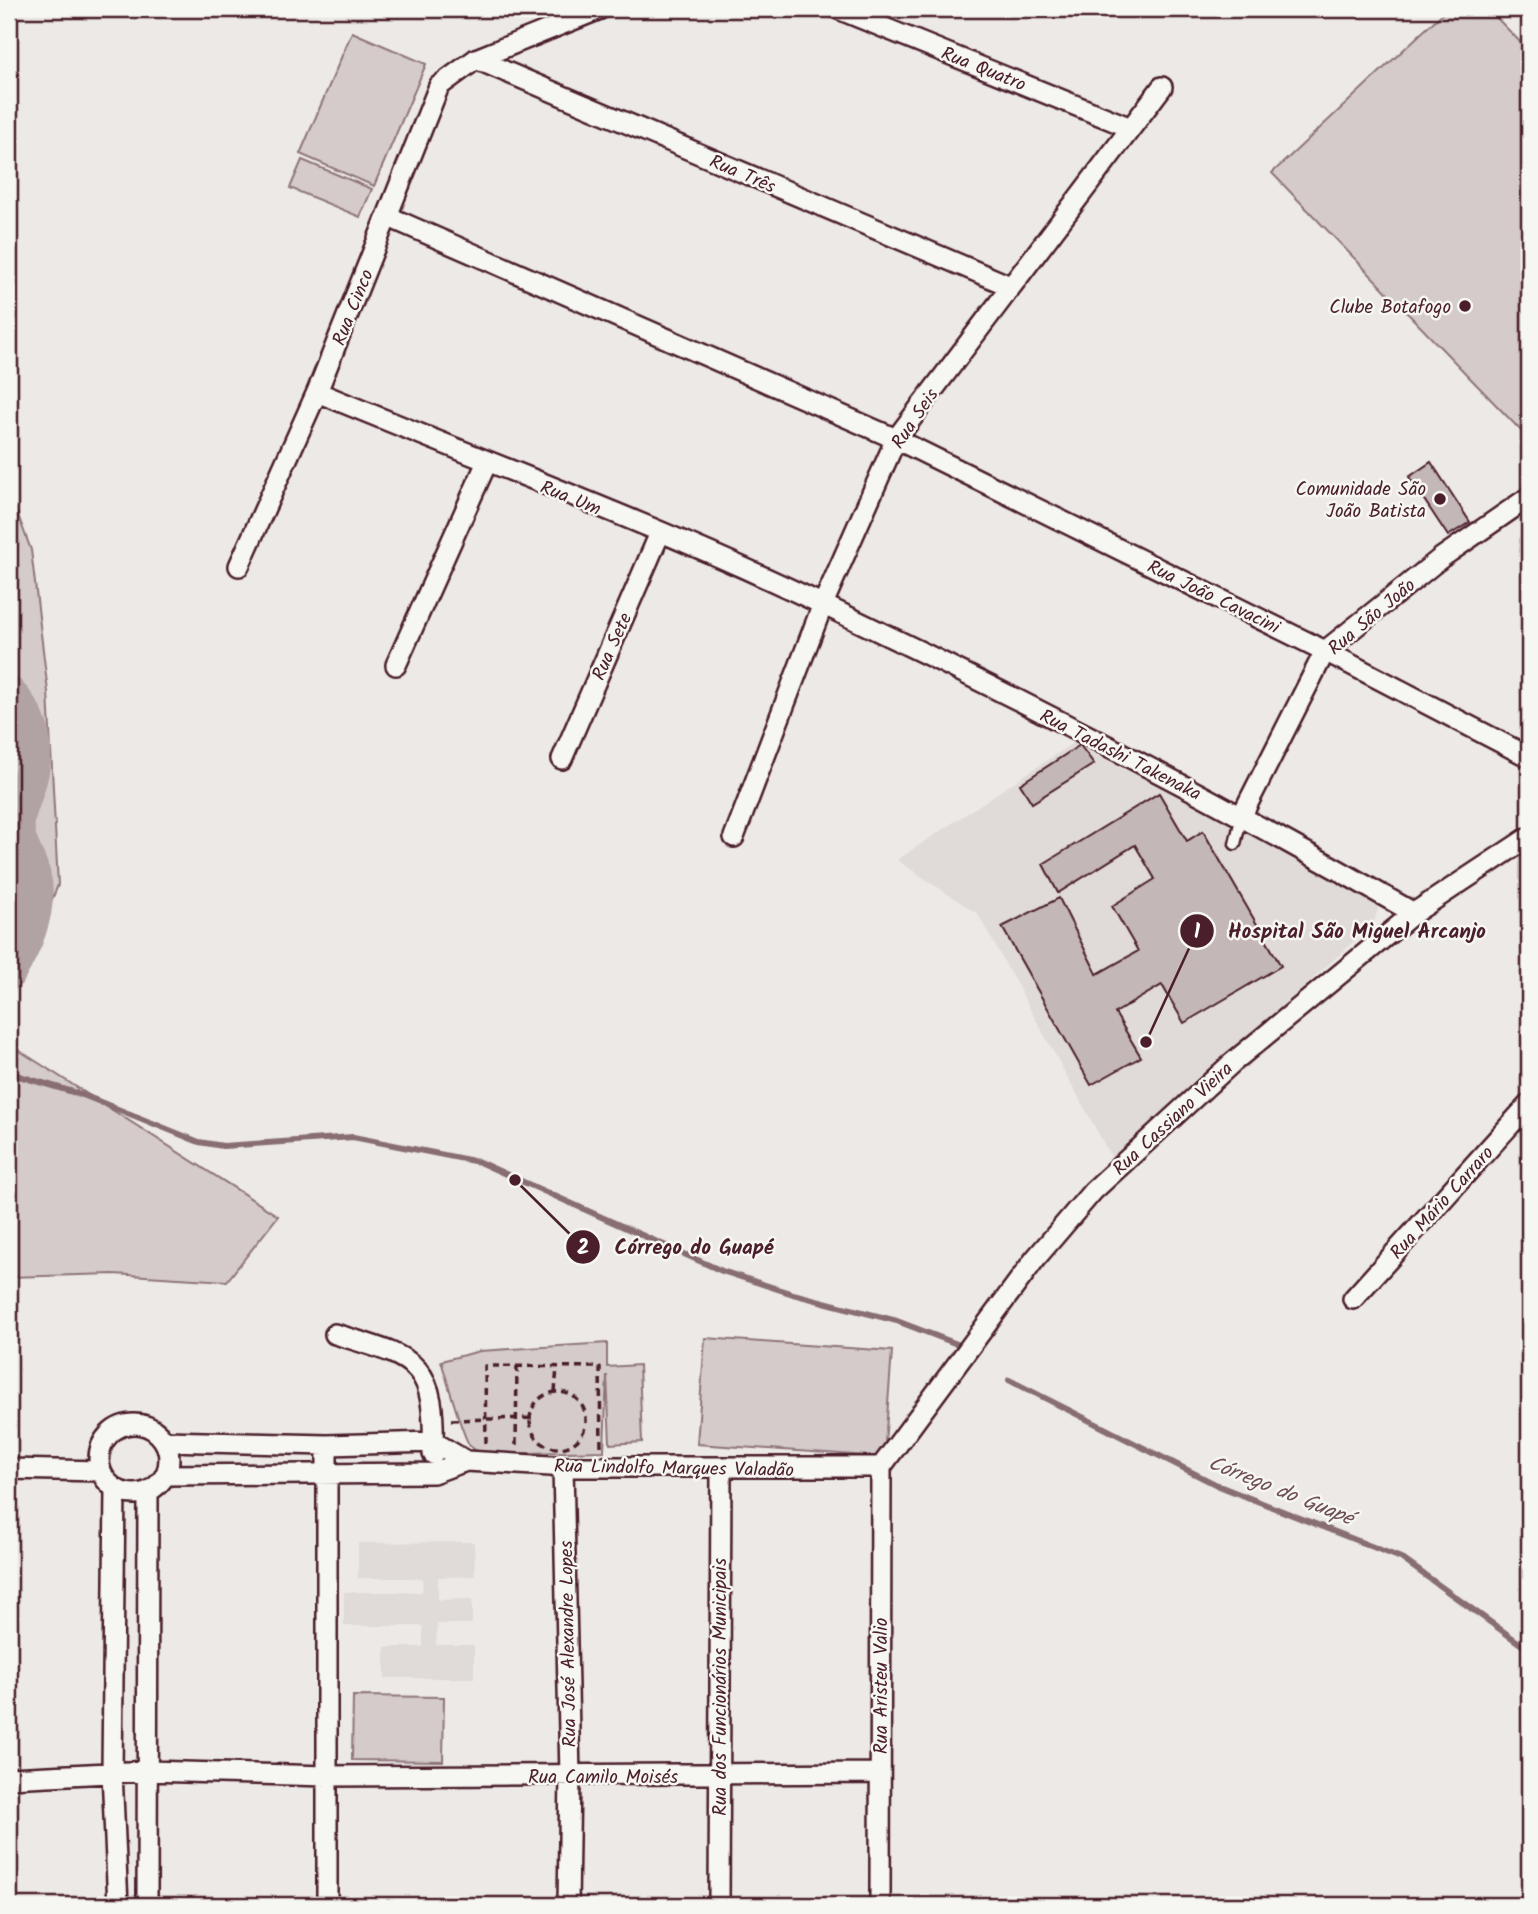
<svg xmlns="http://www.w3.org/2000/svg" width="1538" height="1914" font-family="Kalam,sans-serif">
	<rect width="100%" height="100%" fill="#ece9e6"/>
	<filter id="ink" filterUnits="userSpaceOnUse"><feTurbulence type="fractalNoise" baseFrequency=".0143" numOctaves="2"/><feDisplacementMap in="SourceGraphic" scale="14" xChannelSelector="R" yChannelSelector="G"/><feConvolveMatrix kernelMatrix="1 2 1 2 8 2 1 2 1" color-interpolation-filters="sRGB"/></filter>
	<g filter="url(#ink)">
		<!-- built -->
		<path fill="#e0dad8" d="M1073,743L1363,890L1379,906L1373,924L1113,1160L978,914L897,860Z
			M474,1542L475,1576L438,1577V1600L472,1599V1624H437L436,1645H474V1678H385V1647H423V1626H344V1592H422L423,1578H358V1543Z"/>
		<!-- green -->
		<path fill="#d4cbca" stroke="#8f757a" stroke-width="2" d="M1447,9H1488L1529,51V439L1272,173Z
			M352,32L426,64L374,186L300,154Z
			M302,160L372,189L360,217L290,188Z
			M9,491L31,550L48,692L58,885L9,1002Z
			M9,1044L278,1216L227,1281L113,1274L9,1277Z
			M705,1338L892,1351L884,1457L697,1444Z
			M607,1343V1367L639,1365L642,1442L610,1444L607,1375L604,1451L490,1454C482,1453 476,1452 470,1446C462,1436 447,1379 441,1361L480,1351Z
			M353,1696L444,1697L443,1761L352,1760Z"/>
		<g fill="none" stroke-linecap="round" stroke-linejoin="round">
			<!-- stream -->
			<path stroke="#886e73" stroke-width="6" d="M9,1073L83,1095L199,1142L223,1146L353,1137L479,1162L722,1271L793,1294L897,1321L957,1344
				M1009,1380L1219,1486L1401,1558L1529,1650"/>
			<!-- river -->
			<path stroke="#b1a2a3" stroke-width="35" d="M9,694C36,722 39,752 27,788C24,799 17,813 17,824C17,844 28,857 33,875C42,908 25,945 9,972"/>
		</g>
		<!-- building -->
		<path fill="#c4b7b7" stroke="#4a1f2b" stroke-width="2" d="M1431,462L1470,522L1448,536L1409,477Z
			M1080,745L1094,764L1032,803L1020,784Z
			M1159,793L1187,841L1203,831L1281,966L1184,1023L1162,985L1115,1013L1141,1057L1091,1085L1002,927L1059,898L1097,974L1138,951L1112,906L1155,879L1135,845L1058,893L1043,864Z"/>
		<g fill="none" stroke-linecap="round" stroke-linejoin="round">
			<!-- service casing -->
			<g stroke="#4a1f2b" stroke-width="15">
				<path id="service" d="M1235,844L1242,815"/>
			</g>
			<!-- minor casing -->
			<g stroke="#4a1f2b" stroke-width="24">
				<path id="minor" d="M838,9L1131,128
					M476,59L1010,286
					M389,217L896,439L1325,651L1529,757
					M317,392C486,462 659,526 824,605C1024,700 1222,803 1414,913
					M239,566L317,392L439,86L476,59L600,9
					M396,665L487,462
					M562,759L660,533
					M1242,815L1325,651L1441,558L1529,497
					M734,837L823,604L896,439L1162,87
					M1353,1299L1529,1104
					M335,1334C418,1359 436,1361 433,1454
					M99 1459a35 35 0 1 1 70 0a35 35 0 1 1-70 0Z
					M165,1441L327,1445L434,1442L466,1461
					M563,1467L570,1776L568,1905
					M881,1467L1035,1259L1093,1191L1232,1063L1414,913L1529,837
					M9,1469L101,1471
					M165,1475L433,1473L466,1461L567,1467H881
					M115,1489L112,1772L118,1905
					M9,1778L148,1771L327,1776L879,1773
					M147,1905L148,1491
					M327,1905V1445
					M719,1905L721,1469
					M880,1905L881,1467"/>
			</g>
			<!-- path -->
			<path stroke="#4a1f2b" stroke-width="3.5" stroke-dasharray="7 5" stroke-linecap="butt" d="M555,1392L557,1367
				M530 1420a28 28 0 1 1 56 0a28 28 0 1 1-56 0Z
				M451,1420L530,1418
				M486,1443L485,1366L600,1367L601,1448
				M516,1445L517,1366"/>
			<!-- service -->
			<use href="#service" stroke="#f6f6f2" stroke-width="10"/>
			<!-- minor -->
			<use href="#minor" stroke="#f6f6f2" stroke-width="19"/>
		</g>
	</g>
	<!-- markers -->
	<g fill="#4a1f2b" stroke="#f6f6f2" stroke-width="2.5">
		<circle cx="1465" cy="306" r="7"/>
		<circle cx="1440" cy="499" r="7"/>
	</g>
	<g text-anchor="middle" stroke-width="5" stroke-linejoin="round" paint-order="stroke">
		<!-- street labels -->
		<g font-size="19" fill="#4a1f2b" stroke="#f6f6f2">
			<text transform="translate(984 68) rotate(22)" y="7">Rua Quatro</text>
			<text transform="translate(743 173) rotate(23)" y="7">Rua Três</text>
			<text transform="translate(352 307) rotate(-68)" y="7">Rua Cinco</text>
			<text transform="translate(914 418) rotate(-56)" y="7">Rua Seis</text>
			<text transform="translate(571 497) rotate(22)" y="7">Rua Um</text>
			<text transform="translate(1214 596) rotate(26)" y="7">Rua João Cavacini</text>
			<text transform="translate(1371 616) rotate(-40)" y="7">Rua São João</text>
			<text transform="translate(611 646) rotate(-66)" y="7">Rua Sete</text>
			<text transform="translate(1121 754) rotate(27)" y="7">Rua Tadashi Takenaka</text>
			<text transform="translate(1172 1118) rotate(-43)" y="7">Rua Cassiano Vieira</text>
			<text transform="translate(1441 1202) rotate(-48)" y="7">Rua Mário Carraro</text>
			<text transform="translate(674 1467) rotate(1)" y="7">Rua Lindolfo Marques Valadão</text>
			<text transform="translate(567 1644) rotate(-91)" y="7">Rua José Alexandre Lopes</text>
			<text transform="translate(880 1686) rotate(-90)" y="7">Rua Aristeu Valio</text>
			<text transform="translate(719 1687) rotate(-90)" y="7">Rua dos Funcionários Municipais</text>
			<text x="603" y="1783">Rua Camilo Moisés</text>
		</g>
		<!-- poi labels -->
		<g font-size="19" fill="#4a1f2b" stroke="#f6f6f2" text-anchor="end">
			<text x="1451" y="313">Clube Botafogo</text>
			<text x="1426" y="495">Comunidade São<tspan x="1426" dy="22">João Batista</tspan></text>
		</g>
		<!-- water labels -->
		<g font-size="21" font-style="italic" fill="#6e4d55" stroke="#f6f6f2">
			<text transform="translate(1281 1490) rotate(22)" y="7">Córrego do Guapé</text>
		</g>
	</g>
	<!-- callouts -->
	<path fill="none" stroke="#4a1f2b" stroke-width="2.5" d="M1146 1042L1197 931M515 1180L583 1247"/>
	<g fill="#4a1f2b" stroke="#f6f6f2" stroke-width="2.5">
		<circle cx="1146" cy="1042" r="7"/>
		<circle cx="515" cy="1180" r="7"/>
		<circle cx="1197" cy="931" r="18"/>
		<circle cx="583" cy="1247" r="18"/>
	</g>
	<g font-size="21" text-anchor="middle" font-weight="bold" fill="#fff">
		<text x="1197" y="938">1</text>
		<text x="583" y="1254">2</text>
	</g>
	<g font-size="21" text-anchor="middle" font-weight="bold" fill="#4a1f2b" stroke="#f6f6f2" stroke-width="5" stroke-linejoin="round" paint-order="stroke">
		<text x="1357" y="938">Hospital São Miguel Arcanjo</text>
		<text x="694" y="1254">Córrego do Guapé</text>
	</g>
	<!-- margin -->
	<rect width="1538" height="1914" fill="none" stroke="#f6f6f2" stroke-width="35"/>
	<rect x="18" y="18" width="1503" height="1879" fill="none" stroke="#4a1f2b" stroke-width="2.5" filter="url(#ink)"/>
</svg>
